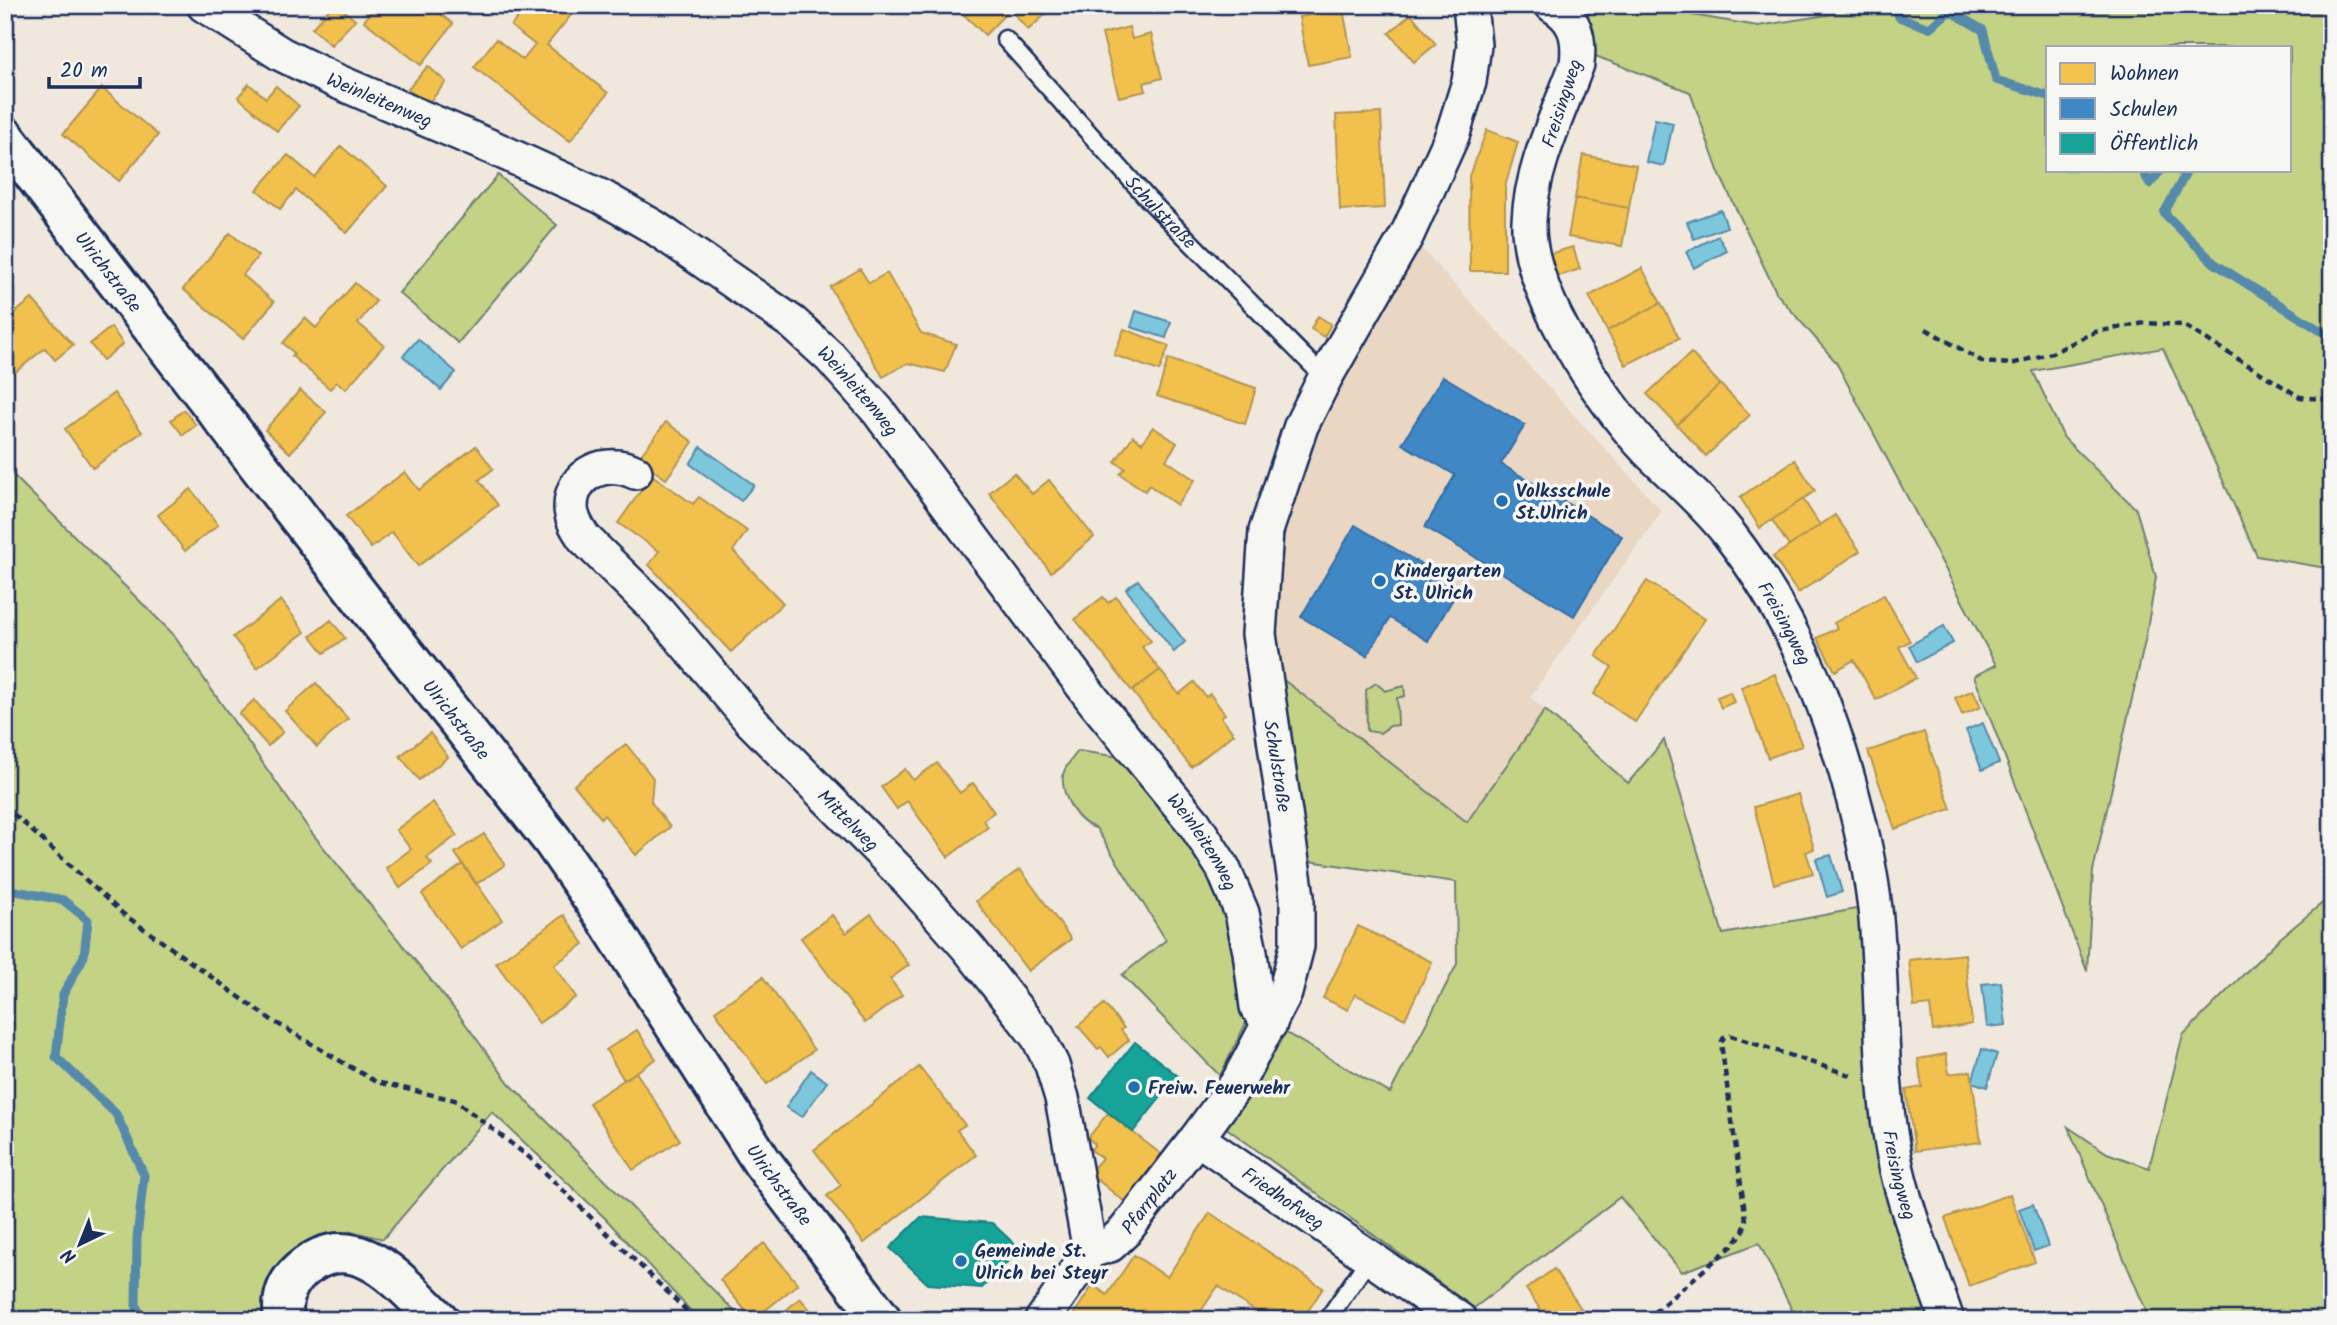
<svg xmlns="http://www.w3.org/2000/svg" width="2337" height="1325" font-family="Kalam,sans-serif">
	<rect width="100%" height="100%" fill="#f0e8dd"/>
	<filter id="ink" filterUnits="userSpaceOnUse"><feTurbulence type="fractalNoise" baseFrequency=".0143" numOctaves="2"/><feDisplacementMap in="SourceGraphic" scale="14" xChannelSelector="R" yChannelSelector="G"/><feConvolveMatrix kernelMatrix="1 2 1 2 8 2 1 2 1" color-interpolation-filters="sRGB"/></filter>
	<g filter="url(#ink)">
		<!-- built -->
		<path fill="#e9d7c4" d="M1415,241L1662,511L1530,697L1545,710L1467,823L1272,671L1271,569L1291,475Z"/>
		<!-- green -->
		<path fill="#c4d286" stroke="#708072" stroke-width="2" fill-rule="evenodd" d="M1576,5H1684L1692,15L1758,26L1833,14L1844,5H2332V569L2257,556L2163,348L2033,371L2064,438L2136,509L2156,577L2145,641L2093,871L2087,971L1974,676L1996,665L1836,362L1777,294L1719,173L1690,92L1590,54ZM2048,47H2290V170H2048Z
			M498,175L557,225L458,343L399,293Z
			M5,467L172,633L311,832L456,1011L509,1083L743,1320H699L605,1218L492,1112L383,1239L351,1231L324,1243L266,1320H5Z
			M1272,671L1467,822L1545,710L1628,783L1664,740L1723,934L1861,908L1871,1111L1895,1219L1930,1320H1797L1759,1243L1682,1272L1620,1197L1474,1308L1225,1127L1279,1029L1390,1093L1457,964L1456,882L1302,860Z
			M1376,683L1385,691L1404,686L1405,696L1397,698L1398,725L1390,726L1380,733L1367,731L1366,690Z
			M1078,751L1120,757L1219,875L1248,1003L1246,1023L1220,1076L1122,975L1166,940L1096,828C1076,823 1061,795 1063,775C1064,767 1073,758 1078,751Z
			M2332,895V1320H2150L2068,1127L2107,1153L2149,1168L2183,1035L2278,940Z"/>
		<!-- water -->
		<path fill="#7dc7dd" stroke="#568aaa" stroke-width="2" d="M1655,119L1673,123L1664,166L1646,162Z
			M1721,210L1727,227L1694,239L1687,222Z
			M1718,236L1727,251L1694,268L1686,252Z
			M1136,311L1171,322L1166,338L1131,327Z
			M418,339L456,372L441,390L403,356Z
			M701,447L754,485L741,501L690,464Z
			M1138,580L1185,642L1174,652L1126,589Z
			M1944,626L1953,643L1917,662L1909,646Z
			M1983,723L1999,763L1982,770L1966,730Z
			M1831,855L1842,892L1827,897L1816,859Z
			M2001,982L2006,1025L1987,1027L1982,984Z
			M1982,1049L1997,1054L1987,1087L1972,1082Z
			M811,1070L827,1082L802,1117L786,1107Z
			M2033,1204L2048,1246L2034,1251L2019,1209Z"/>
		<!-- homes -->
		<path fill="#f2c14e" stroke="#b29553" stroke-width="2" d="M5,5H21L5,26Z
			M333,5H338L355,20L331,45L312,28Z
			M376,5H429L453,24L421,65L364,21Z
			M528,5H579L547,45L608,93L570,141L474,67L496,39L523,60L535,45L511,26Z
			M950,5H1056L1028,30L1010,9L985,35L957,8Z
			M1343,9L1352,57L1308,65L1299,17Z
			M1411,14L1436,44L1414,62L1389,33Z
			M1129,27L1132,39L1151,34L1162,78L1144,83L1146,91L1119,97L1102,34Z
			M428,66L446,82L427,105L408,89Z
			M249,84L266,98L276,86L299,106L277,131L238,97Z
			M102,88L158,135L119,181L63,134Z
			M1381,113L1385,208L1340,210L1336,115Z
			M1487,130L1518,142L1505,186V271H1470L1469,176Z
			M341,146L387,186L347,233L296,190L280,209L257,190L288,155L314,177Z
			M1583,155L1636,165L1629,208L1575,198Z
			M1575,198L1629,208L1622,246L1568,237Z
			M230,233L258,256L243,275L274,302L243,339L183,289Z
			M1573,247L1580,269L1556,277L1549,254Z
			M1642,268L1661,303L1607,331L1589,296Z
			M860,269L869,283L887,273L921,333L956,344L945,372L908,363L883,377L830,287Z
			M355,283L376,301L358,323L384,345L346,389L337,382L330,389L292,356L294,353L283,343L305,318L316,328Z
			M32,299L73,345L55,360L45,348L13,374L5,364V321Z
			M1661,303L1679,338L1626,365L1607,331Z
			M1318,316L1331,324L1324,337L1311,329Z
			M111,327L123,344L103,360L90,344Z
			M1124,329L1169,346L1159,371L1114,355Z
			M1691,353L1720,384L1677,425L1647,394Z
			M1168,359L1256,388L1245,424L1157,396Z
			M1720,384L1750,415L1706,456L1677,425Z
			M300,390L326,412L290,453L265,430Z
			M114,393L142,432L93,468L65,429Z
			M184,410L196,425L183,435L171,420Z
			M666,422L693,442L666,479L638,459Z
			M1153,427L1177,443L1166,460L1195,480L1177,505L1149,485L1145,491L1120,474L1125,468L1115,462L1133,436L1142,443Z
			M476,446L493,469L479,480L498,505L418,566L392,532L371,548L346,516L405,472L419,490Z
			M1795,460L1815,491L1760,528L1740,497Z
			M1014,473L1032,494L1049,480L1094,537L1051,572L989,493Z
			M652,475L693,504L699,497L747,531L733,551L783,603L731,652L649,565L659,551L618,523Z
			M191,489L218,525L185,551L158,515Z
			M1803,499L1820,525L1789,546L1772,520Z
			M1835,515L1860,551L1798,593L1773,557Z
			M1647,581L1705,619L1635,722L1594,694L1612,667L1596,656Z
			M1884,595L1910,641L1899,647L1916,678L1876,700L1854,660L1835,671L1817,638L1837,628L1834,623Z
			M1103,597L1108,603L1116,597L1151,641L1142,647L1160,670L1132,691L1075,619Z
			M281,600L305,632L257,668L233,637Z
			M331,620L345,638L324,653L311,636Z
			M1160,670L1179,694L1194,682L1206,697L1210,694L1225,714L1221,717L1234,734L1191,767L1132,691Z
			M1775,674L1802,746L1768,758L1741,687Z
			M316,683L348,719L317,747L285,711Z
			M1973,690L1981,707L1962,715L1955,698Z
			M1730,692L1734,702L1721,708L1717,697Z
			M254,700L283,732L268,746L239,714Z
			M1924,732L1951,809L1895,829L1868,751Z
			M430,733L448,757L419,780L400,756Z
			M626,744L653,778L651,802L670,827L636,855L604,815L601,818L574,785Z
			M937,763L960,793L973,783L994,812L983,820L988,827L948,857L907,801L897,809L881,787L905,769L913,780Z
			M1798,794L1814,849L1806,852L1813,873L1774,884L1754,807Z
			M433,802L457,835L427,858L432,864L400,888L386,868L411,849L396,830Z
			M484,834L505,865L476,884L455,853Z
			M463,864L502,920L461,949L422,894Z
			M1020,869L1071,939L1028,971L976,901Z
			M871,914L909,965L890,979L902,995L865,1023L801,938L832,915L846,933Z
			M564,915L584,944L554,965L576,997L539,1023L496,963Z
			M1358,926L1432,962L1405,1019L1355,994L1348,1010L1323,998Z
			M1965,954L1972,1024L1933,1031L1930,1005L1914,1007L1909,960Z
			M763,977L814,1050L767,1084L715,1011Z
			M1104,1004L1124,1028L1121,1030L1129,1040L1109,1057L1101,1047L1098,1049L1078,1026Z
			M637,1030L656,1059L624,1080L606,1050Z
			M1946,1054L1949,1074L1971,1071L1981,1142L1915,1151L1906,1090L1922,1087L1918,1059Z
			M919,1067L965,1125L957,1130L976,1155L864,1243L827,1196L841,1185L814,1150Z
			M636,1072L680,1140L633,1170L589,1103Z
			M1108,1113L1162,1155L1125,1202L1089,1173L1102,1158L1091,1150L1095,1144L1088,1138Z
			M2010,1194L2035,1262L1969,1286L1945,1218Z
			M1210,1213L1323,1288L1302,1320H1255L1259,1314L1218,1286L1195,1320H1070L1093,1285L1107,1295L1134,1255L1167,1277Z
			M764,1243L798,1284L753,1320L720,1280Z
			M1554,1269L1589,1320H1548L1526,1289Z
			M800,1298L811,1311L801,1320H775Z
			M385,1313L393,1320H379Z"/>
		<!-- schools -->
		<path fill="#3f88c5" stroke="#346da6" stroke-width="2" d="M1443,376L1525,425L1501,464L1622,536L1574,616L1425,527L1455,475L1402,444Z
			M1355,525L1421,564L1418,569L1457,592L1428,641L1390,618L1367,656L1301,617Z"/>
		<!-- public -->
		<path fill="#17a398" stroke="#188087" stroke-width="2" d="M1135,1042L1178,1076L1133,1132L1090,1098Z
			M921,1217L992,1223L1020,1249L982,1288L928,1284L890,1248Z"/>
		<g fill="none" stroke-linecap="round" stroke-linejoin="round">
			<!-- stream -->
			<path stroke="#568aaa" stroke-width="9" d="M1895,5L1899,17L1929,28L1950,11L1983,30L1996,80L2048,96
				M2142,170L2150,184L2161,170
				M2178,170L2185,175L2164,213L2214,263L2332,338
				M5,889L63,900L88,920L84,956L63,995L56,1057L116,1114L144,1175L137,1238L136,1305L142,1320"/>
			<!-- service casing -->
			<g stroke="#1b2f5e" stroke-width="21">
				<g id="service">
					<path id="s1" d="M1005,39L1148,199L1325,378"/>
					<path d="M1327,1320L1369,1259"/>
				</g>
			</g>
			<!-- minor casing -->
			<g stroke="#1b2f5e" stroke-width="38">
				<g id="minor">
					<path id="s2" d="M204,5L281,54L334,80L496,149L602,197L654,227L793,323L830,357L878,411L1094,701L1194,823L1223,868L1242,913L1250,952L1257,1007L1270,1024"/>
					<path id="s3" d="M1552,5C1576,19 1580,38 1577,64C1559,113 1531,168 1529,221C1526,291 1601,401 1647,450C1675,478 1705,503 1729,534C1763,578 1793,632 1815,683C1842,748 1867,839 1875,909C1884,991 1878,1075 1894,1156C1905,1212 1929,1266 1947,1320"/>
					<path id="s4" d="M635,472C608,458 571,472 571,507C571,519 578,529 584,538L658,611L752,722L909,881L969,949L1038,1037L1052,1065L1062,1098L1090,1251"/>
					<path id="s5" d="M1197,1138L1460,1320"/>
					<path id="s6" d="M1042,1320L1090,1251L1110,1245L1125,1231L1197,1138L1238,1082L1285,993L1297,946V896L1259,634L1266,531L1301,426L1325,378L1407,235L1452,136L1469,82L1474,45L1470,5"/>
				</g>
			</g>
			<!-- tertiary casing -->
			<g stroke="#1b2f5e" stroke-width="44">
				<g id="tertiary">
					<path id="s7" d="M5,137L368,607L552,840L604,915L762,1162L882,1320"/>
					<path d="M284,1320C281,1301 285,1284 300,1271C355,1223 400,1283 439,1320"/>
				</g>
			</g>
			<!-- path -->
			<path stroke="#1b2f5e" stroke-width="4.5" stroke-dasharray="7 5" stroke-linecap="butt" d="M1926,329L1983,362L2011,364L2052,353L2095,332L2145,323L2183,325L2300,397L2332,400
				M5,806L122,913L273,1021L376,1082L455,1100L530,1158L696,1320
				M1645,1320L1732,1246L1743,1232L1746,1220L1721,1043L1724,1037L1731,1036L1853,1076"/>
			<!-- service -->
			<use href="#service" stroke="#f6f6f2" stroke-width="16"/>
			<!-- minor -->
			<use href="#minor" stroke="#f6f6f2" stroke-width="33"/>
			<!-- tertiary -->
			<use href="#tertiary" stroke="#f6f6f2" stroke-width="38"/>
		</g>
	</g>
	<!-- markers -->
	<g fill="#1f6fb2" stroke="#f6f6f2" stroke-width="2.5">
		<circle cx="1502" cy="501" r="7"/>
		<circle cx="1380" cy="581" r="7"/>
		<circle cx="1134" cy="1087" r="7"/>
		<circle cx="961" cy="1261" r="7"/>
	</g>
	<g text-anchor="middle" stroke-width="7" stroke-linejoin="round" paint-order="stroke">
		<!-- street labels -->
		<g font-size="19" fill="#1b2f5e" stroke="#f6f6f2">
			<text dy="7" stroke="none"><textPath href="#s2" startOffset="200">Weinleitenweg</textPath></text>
			<text transform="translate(1561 103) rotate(-72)" y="7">Freisingweg</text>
			<text dy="7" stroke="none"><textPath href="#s1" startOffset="233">Schulstraße</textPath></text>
			<text dy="7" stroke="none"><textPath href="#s7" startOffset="170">Ulrichstraße</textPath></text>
			<text dy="7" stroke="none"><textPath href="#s2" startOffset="766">Weinleitenweg</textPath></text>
			<text dy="7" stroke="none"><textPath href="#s3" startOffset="719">Freisingweg</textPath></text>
			<text dy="7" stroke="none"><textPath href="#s7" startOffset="737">Ulrichstraße</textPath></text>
			<text transform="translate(1278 766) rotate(81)" y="7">Schulstraße</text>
			<text dy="7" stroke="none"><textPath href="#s4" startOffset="509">Mittelweg</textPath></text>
			<text dy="7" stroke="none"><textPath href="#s2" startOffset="1334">Weinleitenweg</textPath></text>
			<text dy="7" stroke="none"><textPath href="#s3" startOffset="1288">Freisingweg</textPath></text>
			<text dy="7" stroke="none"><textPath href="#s7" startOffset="1304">Ulrichstraße</textPath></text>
			<text dy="7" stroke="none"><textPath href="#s5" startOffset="105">Friedhofweg</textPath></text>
			<text dy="7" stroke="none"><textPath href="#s6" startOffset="164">Pfarrplatz</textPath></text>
		</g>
		<!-- poi labels -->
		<g font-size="19" font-weight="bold" fill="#1b2f5e" stroke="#f6f6f2" text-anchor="start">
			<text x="1516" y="497">Volksschule<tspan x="1516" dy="22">St.Ulrich</tspan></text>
			<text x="1394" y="577">Kindergarten<tspan x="1394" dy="22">St. Ulrich</tspan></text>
			<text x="1148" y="1094">Freiw. Feuerwehr</text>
			<text x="975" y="1257">Gemeinde St.<tspan x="975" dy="22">Ulrich bei Steyr</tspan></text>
		</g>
	</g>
	<!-- margin -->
	<rect width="2337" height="1325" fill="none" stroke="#f6f6f2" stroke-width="28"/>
	<rect x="14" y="14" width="2309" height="1297" fill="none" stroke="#1b2f5e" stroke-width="2.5" filter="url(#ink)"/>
	<!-- legend -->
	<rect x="2046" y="46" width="245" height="126" fill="#f6f6f2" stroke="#9ea6b7" stroke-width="2"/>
	<rect x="2060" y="63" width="35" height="21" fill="#f2c14e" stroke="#9ea6b7" stroke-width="2"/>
	<text x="2110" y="80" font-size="21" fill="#1b2f5e">Wohnen</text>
	<rect x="2060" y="98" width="35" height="21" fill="#3f88c5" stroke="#9ea6b7" stroke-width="2"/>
	<text x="2110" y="116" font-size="21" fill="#1b2f5e">Schulen</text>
	<rect x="2060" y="133" width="35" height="21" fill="#17a398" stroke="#9ea6b7" stroke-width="2"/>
	<text x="2110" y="150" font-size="21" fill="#1b2f5e">Öffentlich</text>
	<!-- north arrow -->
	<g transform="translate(80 1244) rotate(223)" stroke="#f6f6f2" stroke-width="5" paint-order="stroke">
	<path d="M0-5L12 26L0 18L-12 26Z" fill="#1b2f5e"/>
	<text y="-10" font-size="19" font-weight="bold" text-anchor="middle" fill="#1b2f5e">N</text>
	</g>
	<!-- scale -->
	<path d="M49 77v10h91v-10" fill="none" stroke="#1b2f5e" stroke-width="3.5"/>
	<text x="60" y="77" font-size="21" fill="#1b2f5e" stroke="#f6f6f2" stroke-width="5" paint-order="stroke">20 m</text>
</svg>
